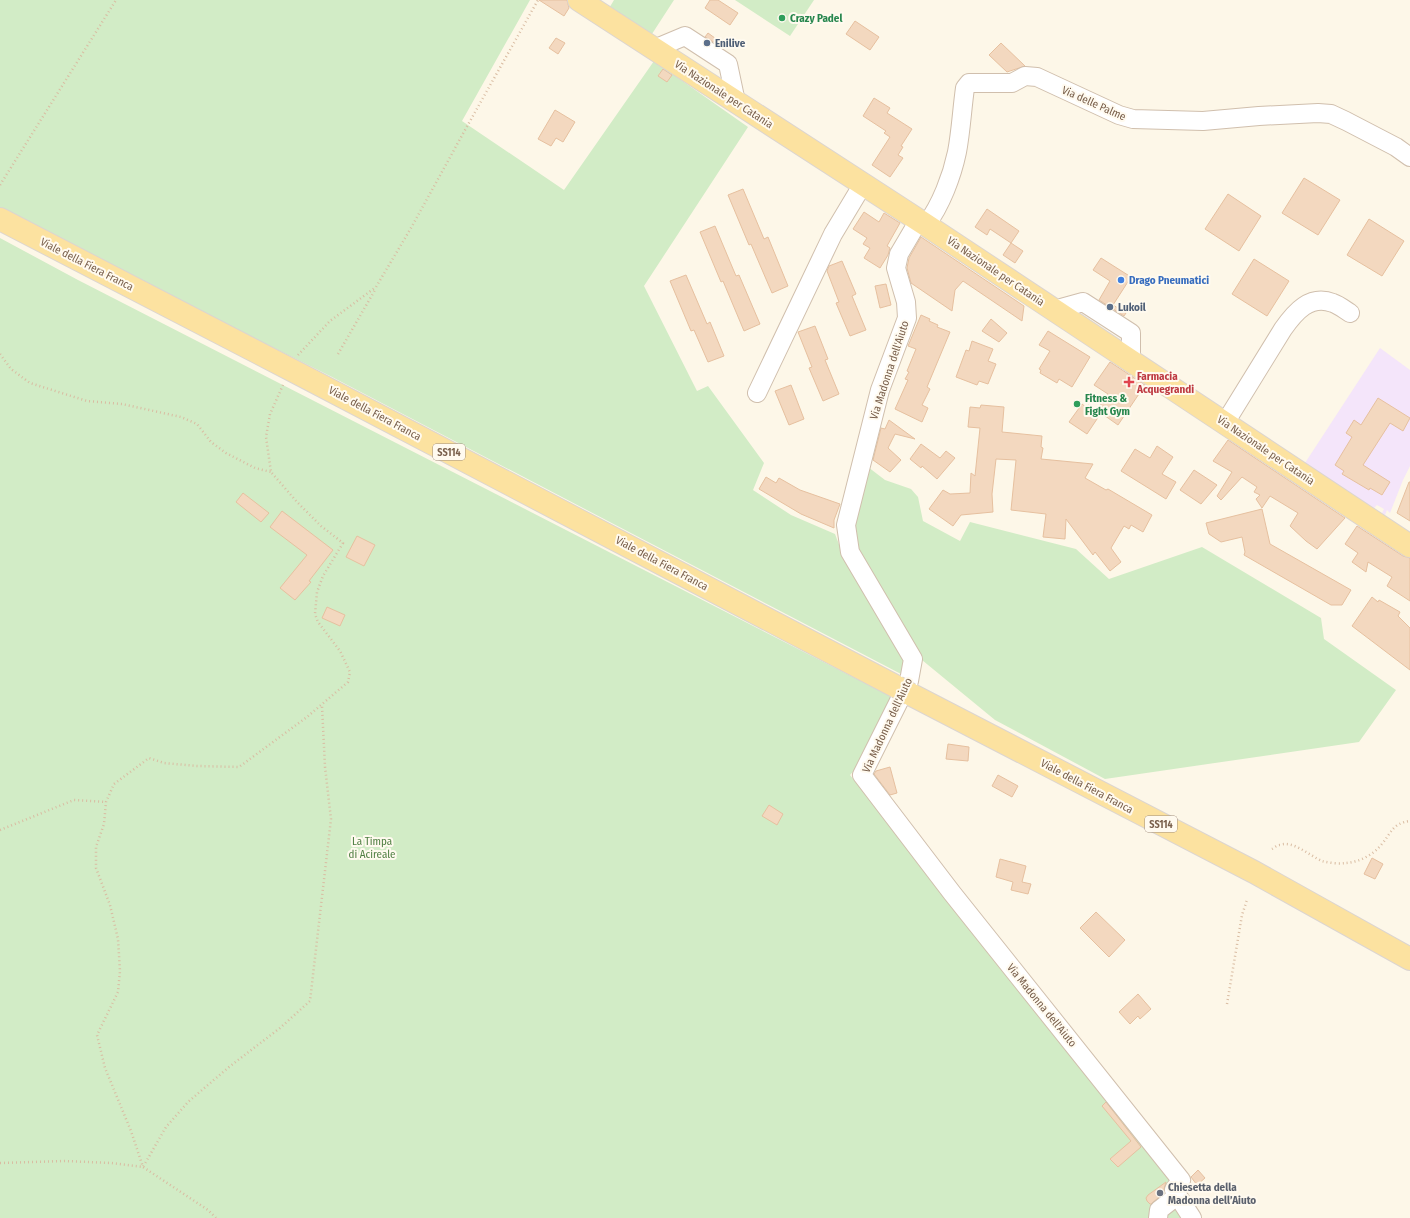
<svg xmlns="http://www.w3.org/2000/svg" width="1410" height="1218" font-family="'Fira Sans Condensed',sans-serif">
	<rect width="100%" height="100%" fill="#fdf7e8"/>
	<!-- education -->
	<path fill="#f4e5fa" d="M1380,348L1410,370V466L1403,480L1390,513L1387,510L1385,515L1382,513L1384,509L1377,505L1374,508L1305,463Z"/>
	<!-- green -->
	<path fill="#d2ecc6" d="M0,0H530L462,121L564,190L654,61L748,127L644,286L697,391L708,386L764,463L753,490L791,515L835,534L843,555L907,664L901,674L332,377L94,258L0,209Z
		M614,0H674L650,37L608,10Z
		M735,0H814L790,36Z
		M0,238L78,280L892,697L861,763L850,775L1106,1093L1174,1183L1187,1218H0Z
		M868,467L885,480L911,489L918,497L923,521L960,541L970,522L1076,549L1109,579L1202,547L1321,618L1324,639L1396,690L1359,742L1105,779L995,720L922,660L916,652L854,551L852,525Z"/>
	<!-- building -->
	<path fill="#f3d8bf" stroke="#e6c09f" d="M539,0H567L569,8L564,16Z
		M710,0H718L738,13L730,25L705,8Z
		M855,21L879,37L870,50L846,34Z
		M708,33L719,41L717,44L705,37Z
		M556,38L565,43L558,54L549,48Z
		M1001,43L1025,66L1007,72L989,55Z
		M663,69L672,75L667,82L658,76Z
		M874,98L890,108L887,113L912,129L901,146L903,147L898,155L903,158L890,177L872,165L890,137L884,133L886,131L863,116Z
		M555,110L575,122L563,142L556,138L551,146L538,139Z
		M1304,178L1340,200L1318,235L1282,213Z
		M743,189L764,239L768,237L788,286L772,293L751,244L749,245L728,195Z
		M1228,194L1261,216L1239,251L1205,229Z
		M987,209L1019,231L1011,243L990,229L987,235L975,227Z
		M864,212L879,222L884,213L900,223L887,246L890,248L888,255L880,268L864,258L870,248L863,244L867,238L853,229Z
		M1369,219L1404,241L1382,276L1347,255Z
		M715,226L736,276L739,275L760,324L744,331L723,281L721,282L700,232Z
		M921,237L1024,306L1022,321L963,281L955,290L952,311L911,283L907,268L909,258Z
		M1011,243L1023,251L1015,263L1003,255Z
		M1101,258L1131,277L1113,305L1126,313L1124,316L1099,300L1110,281L1093,270Z
		M1254,259L1289,281L1267,316L1232,294Z
		M842,261L856,294L852,296L866,330L850,336L836,303L839,302L827,271L829,266Z
		M686,275L707,324L710,322L724,356L708,362L694,330L691,331L670,281Z
		M886,284L891,305L880,308L875,286Z
		M921,315L930,319L929,321L938,325L937,327L950,332L927,387L930,389L922,405L928,408L922,422L895,409L908,380L905,379L909,372L907,371L916,349L908,346Z
		M991,319L1007,333L999,342L982,331Z
		M815,326L828,359L825,360L839,394L823,401L809,368L812,367L798,332Z
		M1048,331L1090,357L1072,387L1059,379L1057,383L1040,373L1041,370L1039,369L1050,351L1039,345Z
		M972,341L993,349L988,361L996,364L988,384L979,381L977,385L956,377L966,350L969,351Z
		M1110,362L1145,385L1118,425L1101,413L1087,434L1069,422L1082,404L1086,407L1088,405L1097,410L1108,394L1094,385Z
		M791,385L804,419L789,425L775,391Z
		M1378,398L1410,418L1403,431L1390,423L1363,465L1390,482L1382,495L1370,488L1369,490L1342,474L1344,471L1335,465L1352,437L1346,433L1354,420L1361,425Z
		M981,405L1004,407L1002,432L1042,436L1041,447L1043,448L1041,459L1093,464L1085,478L1106,490L1108,489L1152,515L1143,532L1131,525L1129,529L1124,526L1111,548L1121,562L1110,571L1095,552L1093,555L1066,519L1065,539L1043,537L1046,514L1011,510L1016,460L996,459L992,494L993,512L961,515L953,526L929,509L943,490L950,494L970,493L971,473L975,476L980,428L968,427L970,407L980,408Z
		M889,420L915,439L895,434L888,448L901,460L890,472L873,460L881,428L885,429Z
		M1228,440L1345,518L1317,549L1306,541L1290,526L1298,513L1270,496L1262,508L1256,499L1260,495L1254,492L1257,487L1242,477L1221,500L1217,496L1232,472L1213,461Z
		M921,444L940,458L946,451L955,458L937,479L922,466L921,468L910,459Z
		M1157,446L1173,457L1162,474L1176,482L1166,499L1121,471L1135,449L1150,458Z
		M1194,470L1217,485L1201,504L1180,490Z
		M766,477L776,483L779,478L800,490L840,504L834,520V528L801,514L759,489Z
		M1409,482H1410V521L1397,513Z
		M243,493L269,513L261,522L236,502Z
		M1262,509L1270,544L1351,590L1342,605H1331L1244,555L1245,552L1242,537L1221,542L1209,534L1206,523Z
		M282,511L333,550L309,581L311,582L295,600L280,588L307,555L270,527Z
		M1357,526L1403,556L1410,558V601L1387,586L1392,577L1368,562L1366,572L1352,562L1358,553L1345,544Z
		M357,536L375,545L364,566L346,557Z
		M1372,597L1378,602L1379,600L1400,612L1398,616L1410,628V670L1352,626Z
		M327,607L345,615L340,626L322,618Z
		M948,744L969,747L968,761L946,759Z
		M890,767L897,793L890,795L874,774L876,771Z
		M998,775L1018,786L1012,797L992,786Z
		M769,805L783,814L777,825L762,816Z
		M1372,858L1383,864L1375,879L1364,874Z
		M1000,859L1026,866L1022,882L1031,884L1028,894L1011,890L1013,882L996,877Z
		M1096,912L1125,940L1109,957L1080,928Z
		M1138,994L1151,1009L1140,1019L1138,1016L1130,1024L1119,1012Z
		M1106,1102L1141,1147L1118,1167L1110,1159L1131,1141L1102,1106Z
		M1198,1170L1205,1178L1197,1185L1191,1177Z
		M1166,1182L1164,1189V1193L1151,1204H1150L1147,1201L1146,1198L1148,1195Z"/>
	<g fill="none" stroke-linecap="round" stroke-linejoin="round">
		<!-- minor casing -->
		<g stroke="#d0bfad" stroke-width="20">
			<path id="minor" d="M654,49L685,36L728,64L736,102
				M919,220L899,254L896,268L906,302L907,318L880,390L846,525L850,552L913,659L909,681L862,775L952,893L1181,1180L1174,1190L1192,1218
				M926,225C941,205 952,176 957,152C961,131 962,109 965,88L969,83H1012L1025,76L1037,77L1119,115L1133,119L1203,121L1259,116L1318,113L1331,114L1346,121L1396,147L1410,157
				M1054,310L1083,302L1131,333V360
				M757,393L833,234L863,184
				M1225,423L1283,329C1295,312 1310,294 1333,303C1339,305 1345,310 1350,313
				M1158,1218L1159,1210L1177,1196"/>
		</g>
		<!-- major casing -->
		<g stroke="#dcd5d0" stroke-width="24">
			<path id="major" d="M579,0L926,225L1410,546
				M0,219L307,378L897,687
				M910,694L1254,872L1410,959"/>
		</g>
		<!-- path -->
		<path stroke="#d9bca2" stroke-width="2.5" stroke-dasharray="1 3" stroke-linecap="butt" d="M0,185L116,0
			M0,354L11,369L30,383L87,401L122,404L181,417L197,424L211,442L226,453L255,468L271,472
			M338,354L375,290
			M298,355L330,321L376,287L411,228L465,130L538,0
			M0,830L74,800L106,802
			M1272,849C1274,848 1277,845 1280,845C1293,840 1310,856 1322,861C1329,863 1339,864 1346,863C1359,862 1373,855 1381,845C1391,834 1392,823 1410,821
			M1227,1004L1242,915L1247,900
			M0,1163L65,1161L111,1163L143,1167L166,1127L188,1102L229,1067L280,1028L310,1001L331,819L325,767L322,706
			M216,1218L208,1210L143,1167L131,1131L105,1068L97,1035L118,992L120,971L118,939L110,905L96,868V847L104,824L106,802L114,784L149,758L164,763L197,766L239,767L307,717L348,682L350,672L340,651L318,622L315,614L317,592L323,576L343,543L321,526L297,502L271,472L266,437L270,414L283,385"/>
		<!-- minor -->
		<use href="#minor" stroke="#fff" stroke-width="18"/>
		<!-- major -->
		<use href="#major" stroke="#fce2a0" stroke-width="22"/>
		<!-- major-bridge casing -->
		<g stroke="#dcd5d0" stroke-width="24" stroke-linecap="butt">
			<path id="major-bridge" d="M897,687L910,694"/>
		</g>
		<!-- major-bridge -->
		<use href="#major-bridge" stroke="#fce2a0" stroke-width="22"/>
	</g>
	<!-- markers -->
	<g fill="#2e9e5b" stroke="#fffaef" stroke-width="1.5">
		<circle cx="782" cy="18" r="4"/>
		<circle cx="1077" cy="404" r="4"/>
	</g>
	<g fill="#5c6f8a" stroke="#fffaef" stroke-width="1.5">
		<circle cx="707" cy="43" r="4"/>
		<circle cx="1110" cy="307" r="4"/>
	</g>
	<circle fill="#3f7fe0" stroke="#fffaef" stroke-width="1.5" cx="1121" cy="280" r="4"/>
	<path fill="#e0444e" stroke="#fffaef" stroke-width="1.5" d="M1127 376h4v4h4v4h-4v4h-4v-4h-4v-4h4z"/>
	<circle fill="#6b7280" stroke="#fffaef" stroke-width="1.5" cx="1160" cy="1193" r="4"/>
	<g text-anchor="middle" stroke-width="4" stroke-linejoin="round" paint-order="stroke">
		<!-- shield labels -->
		<g fill="#fffaef" stroke="#a18e7c" stroke-width="1">
			<rect x="433" y="444" width="32" height="16" rx="3"/>
			<rect x="1145" y="816" width="32" height="16" rx="3"/>
		</g>
		<g font-size="10" font-weight="bold" fill="#795f4b">
			<text x="449" y="456">SS114</text>
			<text x="1161" y="828">SS114</text>
		</g>
		<!-- leisure labels -->
		<g font-size="11" font-weight="bold" fill="#27864d" stroke="#fffaef" text-anchor="start">
			<text x="790" y="22">Crazy Padel</text>
			<text x="1085" y="402">Fitness &amp;<tspan x="1085" dy="13">Fight Gym</tspan></text>
		</g>
		<!-- service labels -->
		<g font-size="11" font-weight="bold" fill="#4e5e75" stroke="#fffaef" text-anchor="start">
			<text x="715" y="47">Enilive</text>
			<text x="1118" y="311">Lukoil</text>
		</g>
		<!-- street labels -->
		<g font-size="11" fill="#795f4b" stroke="#fffaef">
			<text transform="translate(724 94) rotate(33)" y="4">Via Nazionale per Catania</text>
			<text transform="translate(1094 103) rotate(24)" y="4">Via delle Palme</text>
			<text transform="translate(87 264) rotate(27)" y="4">Viale della Fiera Franca</text>
			<text transform="translate(996 271) rotate(34)" y="4">Via Nazionale per Catania</text>
			<text transform="translate(889 370) rotate(-72)" y="4">Via Madonna dell'Aiuto</text>
			<text transform="translate(375 413) rotate(28)" y="4">Viale della Fiera Franca</text>
			<text transform="translate(1266 450) rotate(34)" y="4">Via Nazionale per Catania</text>
			<text transform="translate(662 563) rotate(28)" y="4">Viale della Fiera Franca</text>
			<text transform="translate(887 725) rotate(-65)" y="4">Via Madonna dell'Aiuto</text>
			<text transform="translate(1087 786) rotate(28)" y="4">Viale della Fiera Franca</text>
			<text transform="translate(1042 1005) rotate(51)" y="4">Via Madonna dell'Aiuto</text>
		</g>
		<!-- shop labels -->
		<g font-size="11" font-weight="bold" fill="#366cbe" stroke="#fffaef" text-anchor="start">
			<text x="1129" y="284">Drago Pneumatici</text>
		</g>
		<!-- health labels -->
		<g font-size="11" font-weight="bold" fill="#be3a42" stroke="#fffaef" text-anchor="start">
			<text x="1137" y="380">Farmacia<tspan x="1137" dy="13">Acquegrandi</tspan></text>
		</g>
		<!-- park labels -->
		<g font-size="11" fill="#4f7f42" stroke="#fffaef">
			<text x="372" y="845">La Timpa<tspan x="372" dy="13">di Acireale</tspan></text>
		</g>
		<!-- worship labels -->
		<g font-size="11" font-weight="bold" fill="#5b616d" stroke="#fffaef" text-anchor="start">
			<text x="1168" y="1191">Chiesetta della<tspan x="1168" dy="13">Madonna dell’Aiuto</tspan></text>
		</g>
	</g>
</svg>
